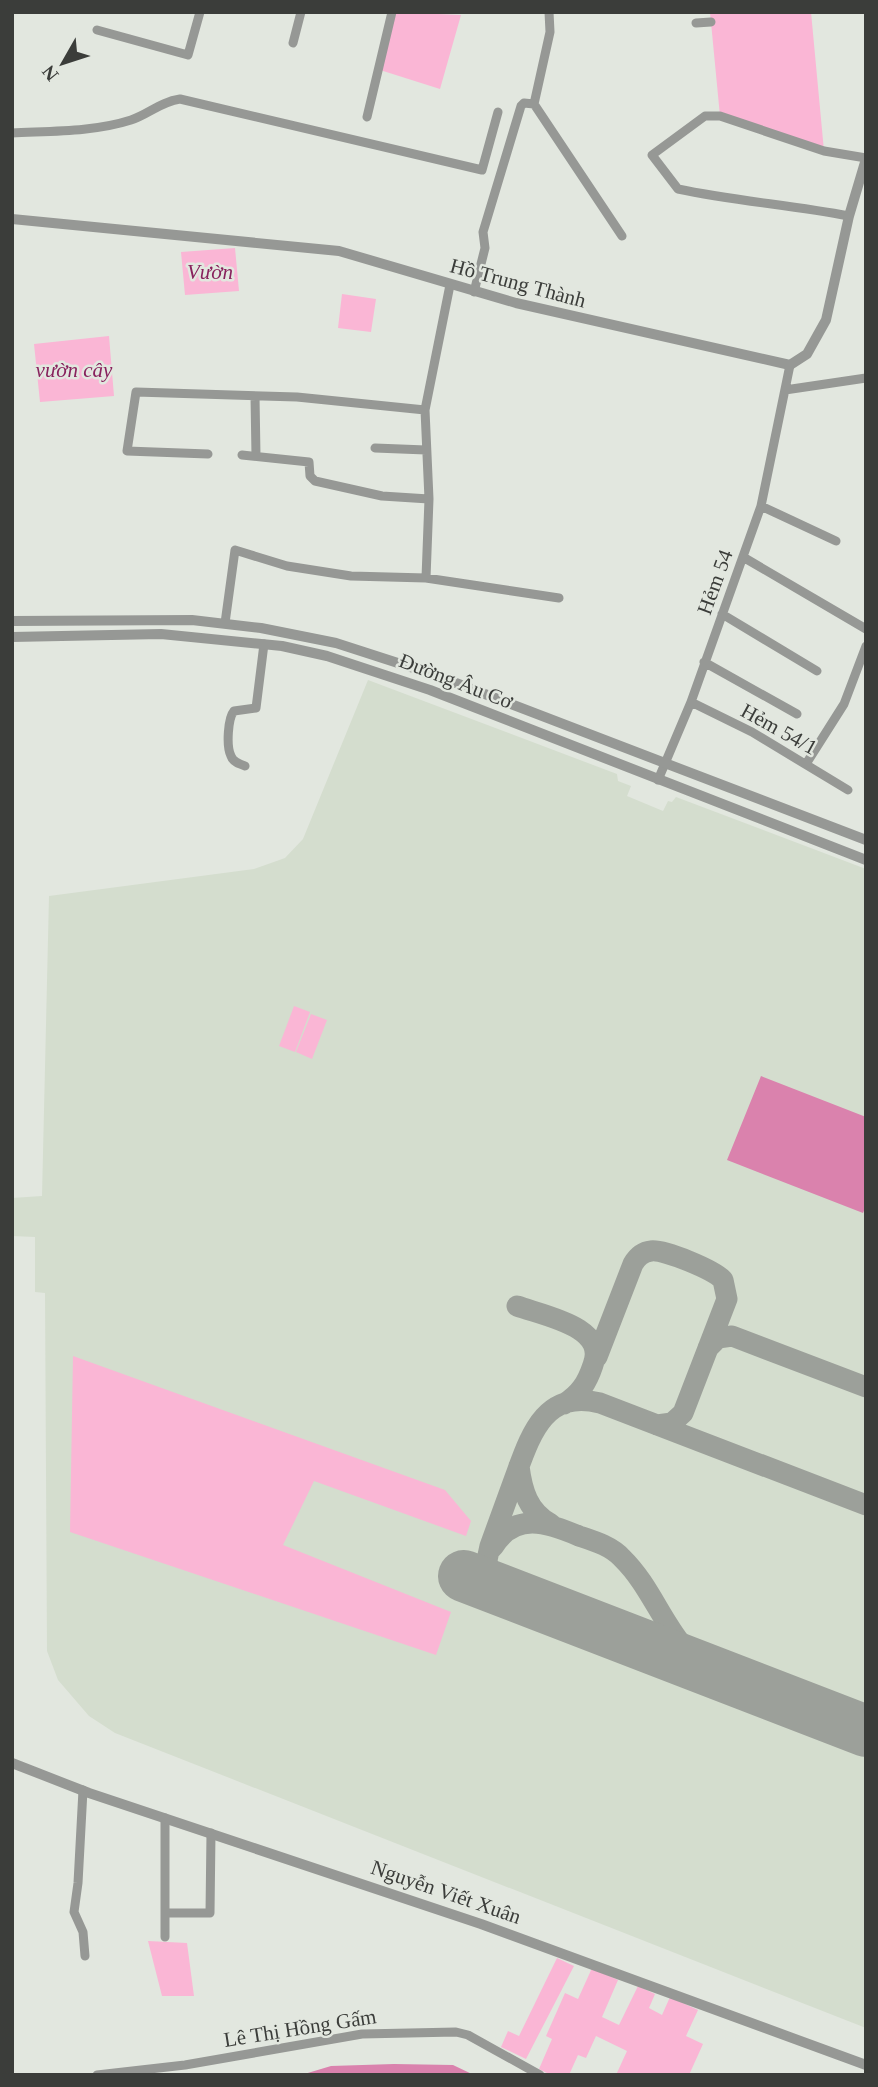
<svg xmlns="http://www.w3.org/2000/svg" width="878" height="2087" font-family="'Times New Roman',serif">
	<rect width="100%" height="100%" fill="#e2e7df"/>
	<!-- built -->
	<path fill="#d4ddce" d="M368,680L617,774L618,781L631,786L627,796L663,811L668,801L672,802L676,797L866,869V2028L115,1733L89,1716L58,1680L47,1651L45,1293L35,1292V1237L12,1236V1198L42,1196L49,896L254,869L285,858L303,839Z"/>
	<!-- green -->
	<path fill="#fab6d5" d="M393,12L461,15L440,89L380,70Z
		M710,12H811L824,151L720,116Z
		M235,248L239,291L185,295L181,252Z
		M342,294L376,299L371,332L338,328Z
		M109,336L114,396L40,402L34,344Z
		M294,1006L310,1012L295,1052L279,1046Z
		M311,1014L327,1020L312,1059L296,1052Z
		M73,1356L445,1490L471,1521L466,1536L314,1481L283,1545L451,1612L436,1655L70,1532Z
		M148,1941L187,1943L194,1996H162Z
		M557,1958L574,1966L526,2059L501,2047L508,2031L519,2036Z
		M592,1968L618,1980L602,2017L619,2025L638,1986L655,1994L649,2008L662,2015L670,1997L698,2010L686,2036L703,2044L689,2075H616L627,2051L596,2036L586,2058L578,2055L569,2075H551L539,2069L552,2039L546,2036L565,1993L578,1999Z"/>
	<!-- water -->
	<path fill="#da82ad" d="M761,1076L866,1117V1206L863,1213L727,1160Z
		M394,2064L453,2065L474,2075H301L331,2066Z"/>
	<g fill="none" stroke-linecap="round" stroke-linejoin="round">
		<!-- taxiway -->
		<path stroke="#9ca09a" stroke-width="21" d="M517,1306C545,1316 608,1327 593,1365C587,1383 580,1394 564,1404
			M708,1348L718,1338L732,1336L866,1387
			M597,1357L633,1264C637,1257 642,1252 651,1251C664,1249 714,1270 723,1280L727,1299L683,1413L672,1423L657,1425
			M519,1466C522,1490 528,1512 551,1524
			M493,1547C515,1511 548,1523 579,1536C594,1541 611,1546 622,1558C659,1594 668,1649 717,1674
			M491,1587L487,1560L490,1546C498,1524 506,1502 514,1480C530,1437 543,1389 600,1403L866,1505"/>
		<!-- runway -->
		<path stroke="#9ca09a" stroke-width="52" d="M464,1576L866,1731"/>
		<!-- minor -->
		<path stroke="#969895" stroke-width="9" d="M549,12L550,32L534,104L622,236
			M696,23L711,22
			M97,30L188,55L200,12
			M293,43L301,12
			M367,117L392,12
			M12,133C50,131 94,132 131,120C149,114 160,102 180,99L482,170L498,112
			M849,216C791,205 735,201 678,189L652,155L705,116H720L824,151L866,158
			M474,292L485,248L483,232L521,106L524,103L534,104
			M785,390L866,378
			M255,396L256,456
			M375,448L426,450
			M208,454L127,451L136,392L297,397L425,410
			M242,455L309,462L310,476L315,481L382,496L429,499
			M761,506L836,541
			M743,557L866,629
			M426,578L429,499L425,410L450,285
			M722,614L817,671
			M225,623L235,550L287,566L351,576L426,578L559,598
			M704,662L797,714
			M691,702L752,732L848,790
			M806,764L844,704L866,646
			M245,766C239,764 233,762 231,756C226,746 228,718 234,711L256,708L264,644
			M658,780L691,702L761,506L790,365
			M83,1790L78,1883L74,1912L83,1932L85,1956
			M165,1913H210L211,1833
			M165,1937V1818
			M97,2075L185,2065L362,2034L456,2032L468,2035L540,2075"/>
		<!-- tertiary -->
		<path stroke="#969895" stroke-width="10" d="M12,219L339,251L516,303L790,365L807,354L826,320L849,216L866,159
			M12,621L192,620L261,628L336,643L435,675L866,840
			M12,637L161,634L282,646L327,656L430,690L866,860
			M12,1763L89,1793L481,1924L866,2065"/>
	</g>
	<g text-anchor="middle" stroke-width="5" stroke-linejoin="round" paint-order="stroke">
		<!-- park labels -->
		<g font-size="21" font-style="italic" fill="#88225d" stroke="#e2e7df">
			<text x="210" y="279">Vườn</text>
			<text x="74" y="377">vườn cây</text>
		</g>
		<!-- street labels -->
		<g font-size="21" fill="#3b3d3a" stroke="#e2e7df">
			<text transform="translate(518 283) rotate(15)" y="7">Hồ Trung Thành</text>
			<text transform="translate(715 582) rotate(-70)" y="7">Hẻm 54</text>
			<text transform="translate(456 681) rotate(21)" y="7">Đường Âu Cơ</text>
			<text transform="translate(779 729) rotate(29)" y="7">Hẻm 54/1</text>
			<text transform="translate(446 1892) rotate(19)" y="7">Nguyễn Viết Xuân</text>
			<text transform="translate(300 2028) rotate(-9)" y="7">Lê Thị Hồng Gấm</text>
		</g>
	</g>
	<!-- border -->
	<rect width="878" height="2087" fill="none" stroke="#3b3d3a" stroke-width="28"/>
	<!-- north arrow -->
	<g transform="translate(63 63) rotate(231)" stroke="#e2e7df" stroke-width="5" paint-order="stroke">
	<path d="M0-5L12 26L0 18L-12 26Z" fill="#3b3d3a"/>
	<text y="-10" font-size="19" font-weight="bold" text-anchor="middle" fill="#3b3d3a">N</text>
	</g>
</svg>
